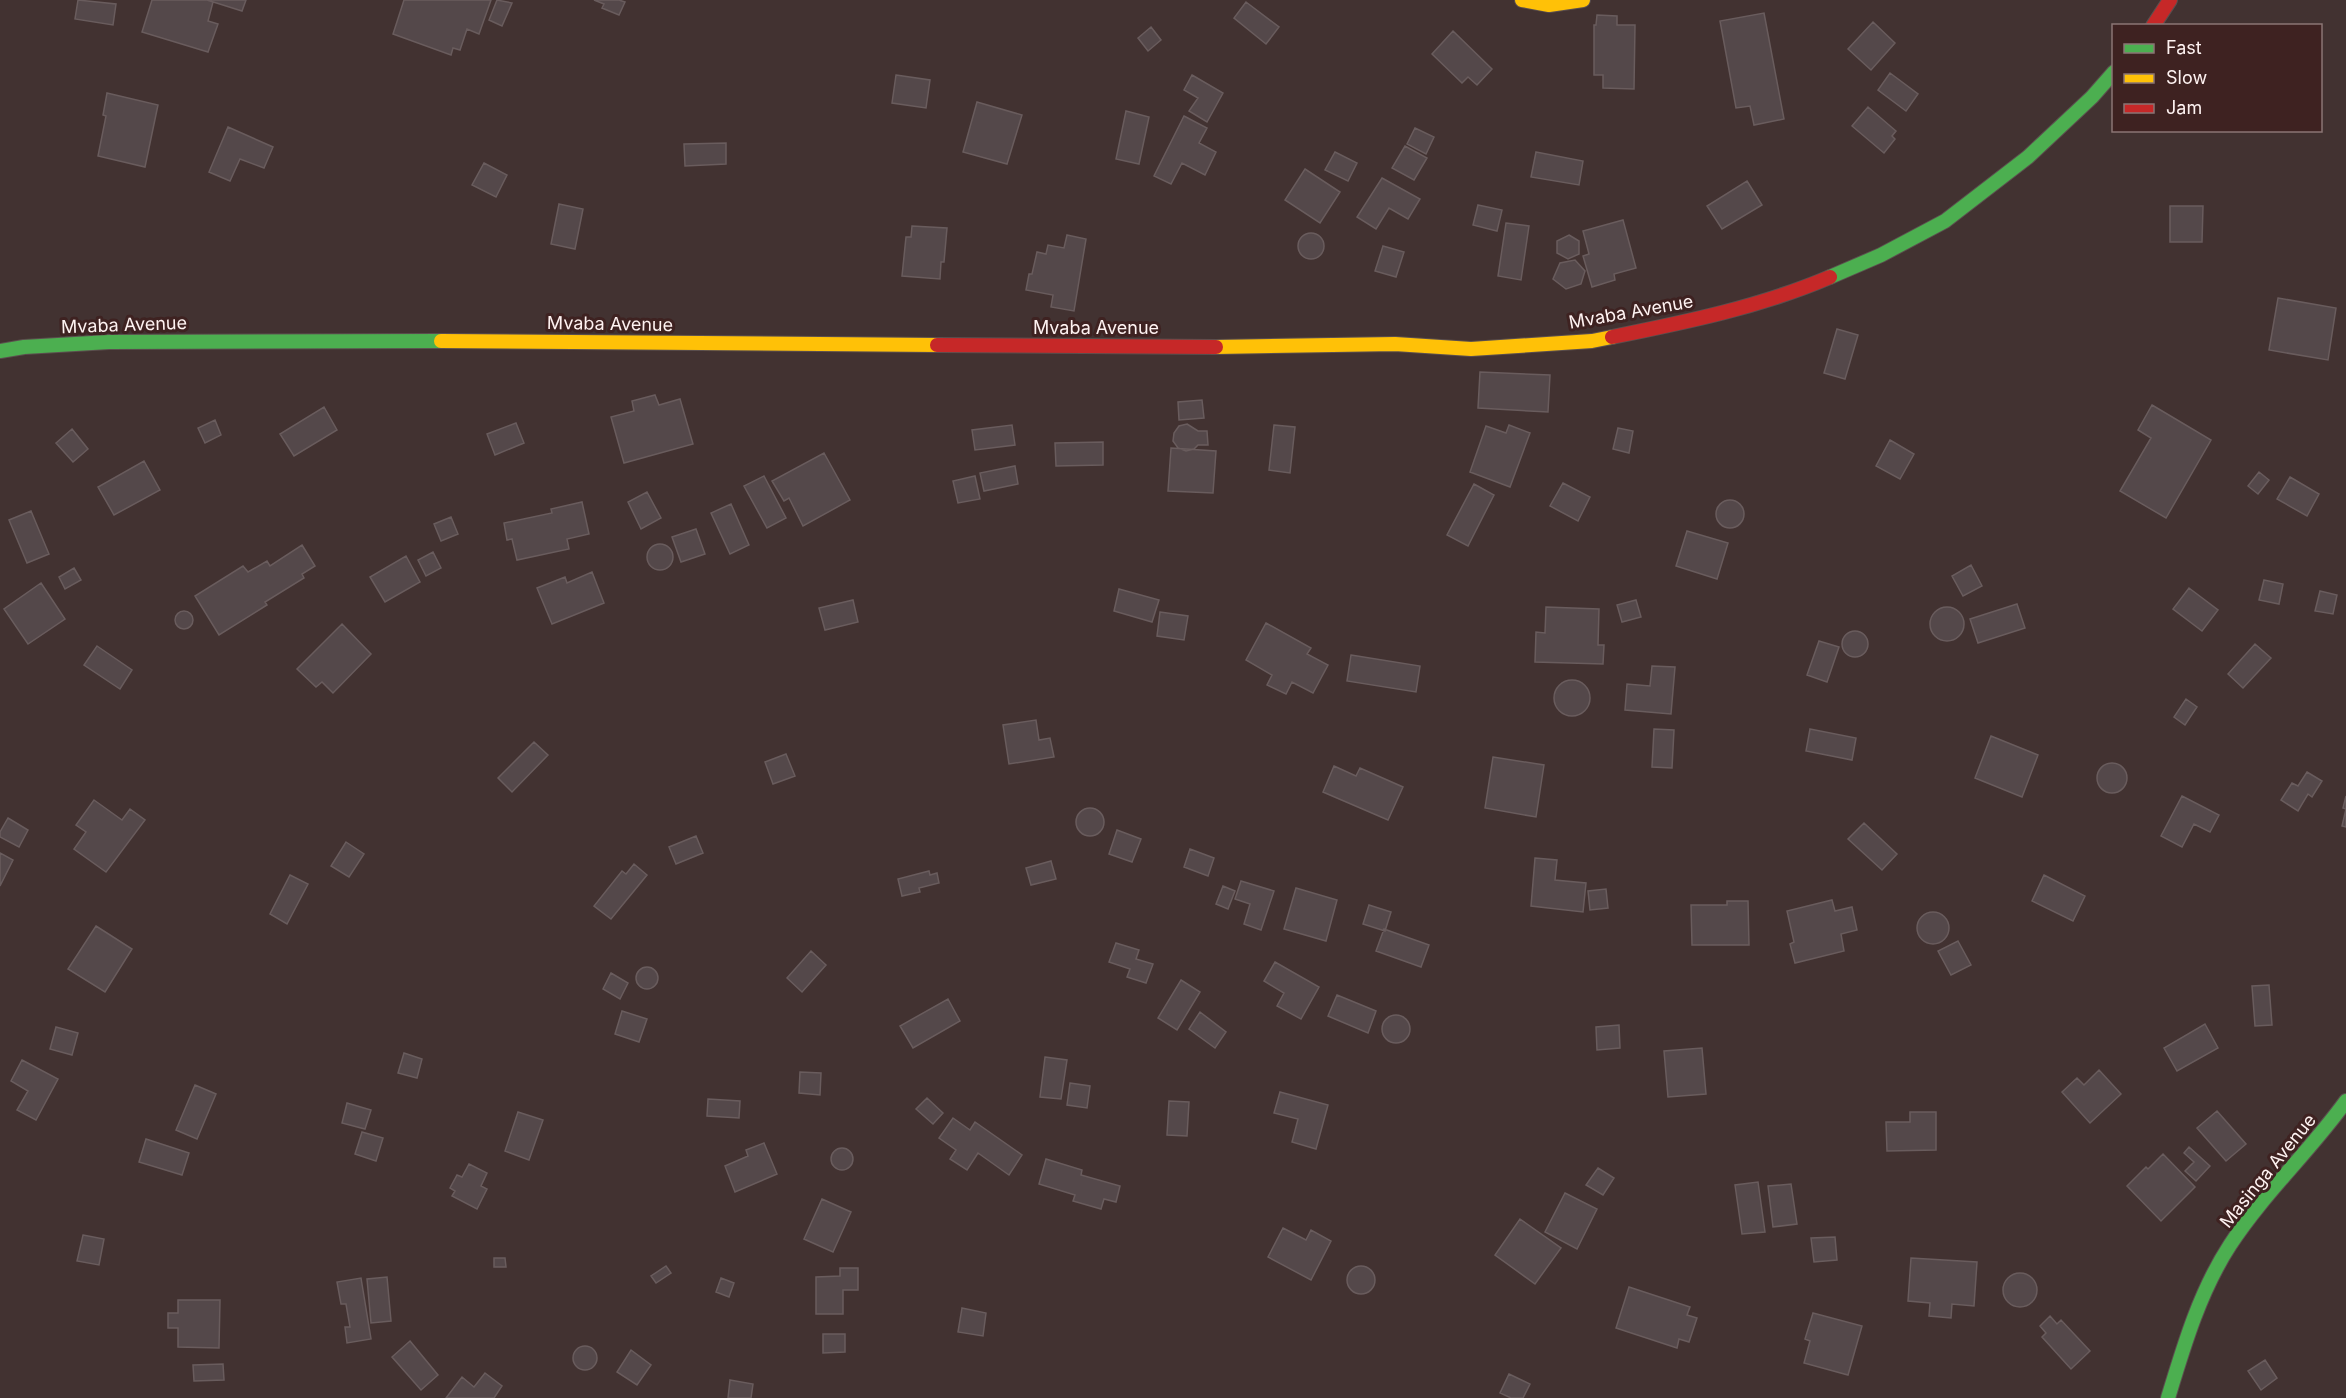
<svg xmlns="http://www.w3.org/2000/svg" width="2346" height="1398" font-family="Inter,sans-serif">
	<rect width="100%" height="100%" fill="#423231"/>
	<!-- building -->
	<path fill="#54484a" stroke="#695c5d" stroke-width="1.5" d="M78,0L116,4L113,25L75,19Z
		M152,0H207L213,2L208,21L218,24L208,52L142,32Z
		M207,0H246L242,11Z
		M404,0H491L479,34L467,29L460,50L453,48L451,55L393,34Z
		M497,0L512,3L502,26L489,20Z
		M594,0H619L625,2L619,15L602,8L604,4Z
		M1246,2L1279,27L1266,44L1234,18Z
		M1764,13L1784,119L1754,125L1750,106L1736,108L1720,21Z
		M1597,15L1617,16V25H1635L1634,89L1603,88V75H1594V25H1596Z
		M1873,22L1895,43L1871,70L1848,49Z
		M1151,27L1161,40L1148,51L1138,38Z
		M1453,31L1492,69L1477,85L1468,77L1462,83L1432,54Z
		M1890,73L1918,94L1906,111L1878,90Z
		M896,75L930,80L926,108L892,103Z
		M1192,75L1223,93L1207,122L1189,111L1198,98L1184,90Z
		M107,93L158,105L145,167L98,156L106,116L103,115Z
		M977,102L1022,115L1007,164L963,152Z
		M1868,107L1896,131L1892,136L1895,139L1884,153L1852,126Z
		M1126,111L1149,117L1139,164L1116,159Z
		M1184,116L1207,128L1199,143L1216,152L1205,175L1182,163L1171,184L1154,176Z
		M228,127L273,147L264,168L240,159L230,181L209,172Z
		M1415,128L1434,137L1426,154L1407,144Z
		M726,143V164L685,166L684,144Z
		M1405,146L1427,158L1414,180L1392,168Z
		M1335,152L1357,163L1348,181L1325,170Z
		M1536,152L1583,161L1579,185L1531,177Z
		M484,163L507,175L496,197L472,185Z
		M1305,169L1340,192L1320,223L1285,200Z
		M1382,178L1420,199L1408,219L1389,208L1376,229L1357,217Z
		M1747,181L1762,205L1722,229L1707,206Z
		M559,204L583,209L575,249L551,244Z
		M1478,205L1502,210L1497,231L1473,225Z
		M2170,206H2203L2202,242H2170Z
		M1623,220L1636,268L1614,274L1615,280L1592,287L1583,256L1589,254L1583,231Z
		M1506,223L1529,226L1521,280L1498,276Z
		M912,226L947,228L944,262H941L940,279L902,276L906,237H911Z
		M1298 246a13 13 0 1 1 26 0a13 13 0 1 1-26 0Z
		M1067,235L1086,239L1074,311L1051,307L1053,295L1026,290L1029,274H1032L1037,252L1046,254L1048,245L1064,248Z
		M1569,235L1579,241V254L1568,259L1557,253V241Z
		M1383,246L1404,252L1396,277L1375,271Z
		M1575,260L1585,271L1581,284L1566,289L1553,279L1560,263Z
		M2278,298L2336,308L2328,360L2269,350Z
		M1837,329L1858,335L1845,379L1824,373Z
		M1480,372L1550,375L1548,412L1478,408Z
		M655,395L659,405L680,399L693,444L624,463L611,417L634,411L632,401Z
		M1202,400L1204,418L1179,420L1178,402Z
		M2152,405L2211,440L2166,518L2120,491L2151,438L2138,430Z
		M324,407L337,430L294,456L280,434Z
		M215,420L221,435L205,443L198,428Z
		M516,423L524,443L495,455L487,434Z
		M1187,424L1198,431H1207L1208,445H1198L1194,449L1186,451L1178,448L1173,441L1174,433L1179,426Z
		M1012,425L1015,445L975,450L972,430Z
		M1274,425L1295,427L1290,473L1269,470Z
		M1509,425L1530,433L1510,487L1470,472L1486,426L1506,433Z
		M1618,428L1633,431L1629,453L1613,449Z
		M72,429L88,449L73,462L56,443Z
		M1890,440L1914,454L1900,479L1876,466Z
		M1103,442V465L1056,466L1055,443Z
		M1171,448L1216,451L1213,493L1168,491Z
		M824,453L850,500L803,526L789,498L784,501L772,481Z
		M144,461L160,490L114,515L98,487Z
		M1015,466L1018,484L984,491L980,473Z
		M2259,472L2269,480L2258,494L2248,486Z
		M764,476L786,518L767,528L744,486Z
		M975,476L980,499L958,503L953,481Z
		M2290,477L2319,494L2307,516L2277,499Z
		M1563,483L1590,497L1578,521L1550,506Z
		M1474,484L1494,495L1468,546L1447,535Z
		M647,492L661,518L641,529L628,502Z
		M1716 514a14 14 0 1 1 28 0a14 14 0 1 1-28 0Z
		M582,502L589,534L567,539L569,549L517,560L512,539L507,540L504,523L552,513L551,509Z
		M731,504L749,545L730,554L711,513Z
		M31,511L49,554L27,563L9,520Z
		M451,517L458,534L441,541L434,524Z
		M696,529L705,554L681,562L672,537Z
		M1687,531L1728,543L1717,579L1676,566Z
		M647 557a13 13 0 1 1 26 0a13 13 0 1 1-26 0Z
		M302,545L315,566L302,574L304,578L265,602L267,605L219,635L195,596L243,566L248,572L267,561L270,566Z
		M433,552L441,568L426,576L418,560Z
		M406,556L420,582L385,602L370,577Z
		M1971,565L1982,586L1963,596L1952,576Z
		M74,568L81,580L65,589L59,577Z
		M592,572L604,603L552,624L537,588L565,577L567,583Z
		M2264,580L2283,584L2279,604L2259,600Z
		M41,583L65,619L28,644L4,609Z
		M2189,588L2218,610L2202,631L2173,609Z
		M1119,589L1159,600L1152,622L1114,611Z
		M2320,591L2337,595L2333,614L2315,611Z
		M853,600L858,622L825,630L819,608Z
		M1636,600L1641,617L1622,622L1617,605Z
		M2017,604L2025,628L1978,643L1970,619Z
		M1930 624a17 17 0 1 1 34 0a17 17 0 1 1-34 0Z
		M1546,607L1599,609L1598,645H1604L1603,664L1535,662L1536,632L1545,633Z
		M175 620a9 9 0 1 1 18 0a9 9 0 1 1-18 0Z
		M1160,612L1188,616L1184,640L1157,636Z
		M1266,623L1311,648L1307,654L1328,665L1313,693L1292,682L1286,694L1267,685L1272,675L1246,660Z
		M342,624L371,654L333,693L322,682L316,687L297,669Z
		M1842 644a13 13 0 1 1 26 0a13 13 0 1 1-26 0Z
		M1819,641L1839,647L1827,682L1807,675Z
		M2255,644L2271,658L2243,688L2228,674Z
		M97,646L132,670L120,689L84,665Z
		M1351,655L1420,666L1416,692L1347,681Z
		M1652,666L1675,667L1671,714L1625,710L1627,684L1650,686Z
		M1554 698a18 18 0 1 1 36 0a18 18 0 1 1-36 0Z
		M2186,699L2197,707L2185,725L2174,717Z
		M1036,720L1039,740L1050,738L1054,757L1009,764L1003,725Z
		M1654,729L1674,730L1672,768L1652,767Z
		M1810,729L1856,738L1852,760L1806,751Z
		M1991,736L2038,755L2022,797L1975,778Z
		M534,742L548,755L512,792L498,778Z
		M786,754L795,776L773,784L765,762Z
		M1493,757L1544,765L1536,817L1485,808Z
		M2097 778a15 15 0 1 1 30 0a15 15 0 1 1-30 0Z
		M1334,766L1356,776L1360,768L1403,787L1388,820L1323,792Z
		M2307,772L2322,781L2312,797L2308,794L2298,811L2281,800L2292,783L2298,786Z
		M2182,796L2219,815L2210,832L2194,824L2182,847L2161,836Z
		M2346,796V827L2342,826L2346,809L2343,808Z
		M94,800L122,820L130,809L145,820L106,872L74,849L86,832L76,825Z
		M1076 822a14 14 0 1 1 28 0a14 14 0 1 1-28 0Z
		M8,818L28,830L19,847L0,837V832Z
		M1864,823L1897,854L1882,870L1848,839Z
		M1117,830L1141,839L1132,862L1109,854Z
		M696,836L703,853L676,864L669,847Z
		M346,842L364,854L349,877L331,866Z
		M1190,849L1214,858L1208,876L1184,867Z
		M0,853L13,860L0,886Z
		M1535,858L1557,860L1555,880L1586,883L1583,912L1531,906Z
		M1051,861L1056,879L1031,885L1026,868Z
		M634,864L647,875L611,919L594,906L622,871L626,874Z
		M929,871L930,875L937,873L939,883L919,888L920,892L902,896L898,879Z
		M290,875L308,884L287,924L270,914Z
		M2044,875L2085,896L2073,921L2032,901Z
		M1241,881L1274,891L1261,930L1244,924L1250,904L1235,899Z
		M1223,886L1235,891L1228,909L1216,904Z
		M1296,888L1337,900L1326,941L1284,929Z
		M1606,889L1608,908L1590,910L1588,891Z
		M1832,900L1835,911L1852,907L1857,930L1841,934L1844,951L1795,963L1790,944L1794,942L1787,911Z
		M1727,901H1748L1749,945H1692L1691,905H1727Z
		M1369,905L1391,912L1385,931L1363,924Z
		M1917 928a16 16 0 1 1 32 0a16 16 0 1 1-32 0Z
		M96,926L132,949L105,992L68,969Z
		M1384,929L1429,945L1421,967L1376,951Z
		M1958,941L1971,965L1951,975L1938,951Z
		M1116,943L1139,950L1136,959L1153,964L1146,983L1127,977L1130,969L1109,962Z
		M811,951L826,965L802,992L787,978Z
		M1275,962L1319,987L1301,1019L1277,1006L1284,993L1264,981Z
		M636 978a11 11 0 1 1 22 0a11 11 0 1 1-22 0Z
		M611,973L628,983L620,999L603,989Z
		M1181,980L1200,992L1177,1030L1158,1018Z
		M2269,985L2272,1025L2255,1026L2252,986Z
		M1337,995L1376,1011L1368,1033L1328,1016Z
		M948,999L960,1021L913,1048L900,1026Z
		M622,1011L647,1019L639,1042L615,1034Z
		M1200,1012L1226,1032L1215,1048L1189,1029Z
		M1382 1029a14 14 0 1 1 28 0a14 14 0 1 1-28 0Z
		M2205,1024L2218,1048L2177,1071L2164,1048Z
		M1619,1025L1620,1048L1597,1050L1596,1027Z
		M56,1027L78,1033L72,1055L50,1049Z
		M1702,1048L1706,1094L1668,1097L1664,1051Z
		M404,1053L422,1059L417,1078L398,1073Z
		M1045,1057L1067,1060L1061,1099L1040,1097Z
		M22,1060L58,1079L36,1120L17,1110L28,1091L11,1081Z
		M2099,1070L2121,1094L2090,1123L2062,1092L2077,1078L2084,1085Z
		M800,1072L821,1073L820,1095L799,1093Z
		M1070,1083L1090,1086L1087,1108L1067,1105Z
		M195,1085L216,1094L197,1139L176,1130Z
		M1280,1092L1328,1105L1316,1149L1292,1142L1298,1119L1274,1113Z
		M927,1098L943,1113L933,1124L916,1109Z
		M708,1099L740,1101L739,1118L707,1116Z
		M1169,1101L1189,1102L1187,1136L1167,1135Z
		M347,1103L371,1110L365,1129L342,1123Z
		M2217,1111L2246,1144L2226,1161L2197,1128Z
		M518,1112L543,1120L529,1160L505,1151Z
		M1910,1112H1936V1150L1887,1151L1886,1122H1910Z
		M953,1118L970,1130L975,1122L1022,1155L1009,1175L978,1153L967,1170L950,1159L956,1150L939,1138Z
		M362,1132L383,1138L376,1161L355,1154Z
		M146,1139L189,1153L182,1175L139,1162Z
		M764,1143L777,1174L735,1192L725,1166L748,1156L746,1150Z
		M2189,1147L2210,1166L2196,1181L2185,1171L2194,1162L2184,1153Z
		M831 1159a11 11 0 1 1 22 0a11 11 0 1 1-22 0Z
		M2163,1154L2195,1187L2161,1221L2127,1186L2146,1167L2148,1169Z
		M1046,1159L1082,1170L1081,1175L1120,1186L1116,1202L1104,1199L1101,1209L1073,1201L1075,1195L1039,1184Z
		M469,1164L487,1173L481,1186L487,1189L477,1209L452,1196L455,1191L450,1188L457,1175L462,1177Z
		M1598,1168L1614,1178L1603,1195L1586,1185Z
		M1758,1182L1765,1232L1742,1234L1735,1185Z
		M1791,1184L1797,1224L1773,1227L1768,1186Z
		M1565,1193L1597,1209L1577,1249L1545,1232Z
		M822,1199L851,1212L833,1252L804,1239Z
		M1520,1219L1561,1248L1535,1284L1495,1255Z
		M1283,1228L1306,1240L1311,1230L1331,1241L1311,1280L1268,1257Z
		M83,1235L104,1239L99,1265L77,1261Z
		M1835,1237L1837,1260L1814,1262L1811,1238Z
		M494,1258H505L506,1267H494Z
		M1911,1258L1977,1262L1974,1306L1952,1304L1951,1318L1929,1316L1930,1303L1908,1301Z
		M1347 1280a14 14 0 1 1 28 0a14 14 0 1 1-28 0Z
		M666,1266L671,1273L656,1283L651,1276Z
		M840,1268H858V1290H843V1314H816V1277L840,1276Z
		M2003 1290a17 17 0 1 1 34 0a17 17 0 1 1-34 0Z
		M387,1277L391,1321L371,1323L367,1279Z
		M361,1278L371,1339L347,1343L345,1327H350L346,1304H341L337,1282Z
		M721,1278L734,1283L729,1297L716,1292Z
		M1629,1287L1690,1307L1687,1315L1697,1318L1689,1342L1679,1339L1677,1348L1616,1328Z
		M178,1300H220L219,1348L178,1347V1328H168V1313H178Z
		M962,1308L986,1313L983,1336L958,1332Z
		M1813,1313L1862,1326L1848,1375L1804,1363L1810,1341L1805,1339Z
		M2050,1316L2057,1324L2061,1320L2090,1351L2071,1369L2042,1337L2046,1333L2040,1326Z
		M823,1334H845V1352L823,1353Z
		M410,1341L438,1375L421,1390L392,1357Z
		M573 1358a12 12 0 1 1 24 0a12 12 0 1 1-24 0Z
		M631,1350L651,1365L637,1385L617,1372Z
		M2265,1360L2277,1378L2261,1390L2248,1371Z
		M223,1364L224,1380L194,1381L193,1365Z
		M485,1373L502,1386L494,1398H446L462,1377L474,1387Z
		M1509,1374L1530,1384L1523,1398H1511L1500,1393Z
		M730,1380L753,1384L751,1398H728Z"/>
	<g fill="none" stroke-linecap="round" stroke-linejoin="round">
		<!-- fast casing -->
		<g stroke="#5b4f4e" stroke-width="16">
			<path id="fast" d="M1830,277L1881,255L1945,221L2028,157L2092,97L2114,72
				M0,351L24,347L109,342L441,341
				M2168,1398C2184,1345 2200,1291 2230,1245C2264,1193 2310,1151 2346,1101"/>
		</g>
		<!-- slow casing -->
		<g stroke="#5b4f4e" stroke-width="16">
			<path id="slow" d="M1522,0L1549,5L1583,0
				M441,341L937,345
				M1216,347L1395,344L1471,349L1592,341L1612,337"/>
		</g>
		<!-- jam casing -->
		<g stroke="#5b4f4e" stroke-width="16">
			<path id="jam" d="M2153,26L2170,0
				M1612,337C1686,322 1760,307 1830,277
				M937,345L1216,347"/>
		</g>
		<!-- fast -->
		<use href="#fast" stroke="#4caf50" stroke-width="14"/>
		<!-- slow -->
		<use href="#slow" stroke="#ffc107" stroke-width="14"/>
		<!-- jam -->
		<use href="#jam" stroke="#c62828" stroke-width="14"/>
	</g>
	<g text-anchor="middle" stroke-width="6" stroke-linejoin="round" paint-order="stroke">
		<!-- street labels -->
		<g font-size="18" fill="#fef2f1" stroke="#3e2221">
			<text transform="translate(1631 312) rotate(-10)" y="6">Mvaba Avenue</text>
			<text transform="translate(610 324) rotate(1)" y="6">Mvaba Avenue</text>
			<text transform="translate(124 325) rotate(-2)" y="6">Mvaba Avenue</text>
			<text x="1096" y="334">Mvaba Avenue</text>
			<text transform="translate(2268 1171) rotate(-51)" y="6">Masinga Avenue</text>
		</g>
	</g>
	<!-- legend -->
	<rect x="2112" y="24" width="210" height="108" fill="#3e2221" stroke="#8b7574" stroke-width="1.5"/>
	<rect x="2124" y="44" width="30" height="9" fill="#4caf50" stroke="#8b7574" stroke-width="1.5"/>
	<text x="2166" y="54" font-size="18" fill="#fef2f1">Fast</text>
	<rect x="2124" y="74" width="30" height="9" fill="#ffc107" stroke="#8b7574" stroke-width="1.5"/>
	<text x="2166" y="84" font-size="18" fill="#fef2f1">Slow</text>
	<rect x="2124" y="104" width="30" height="9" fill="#c62828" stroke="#8b7574" stroke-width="1.5"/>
	<text x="2166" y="114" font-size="18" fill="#fef2f1">Jam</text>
</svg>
